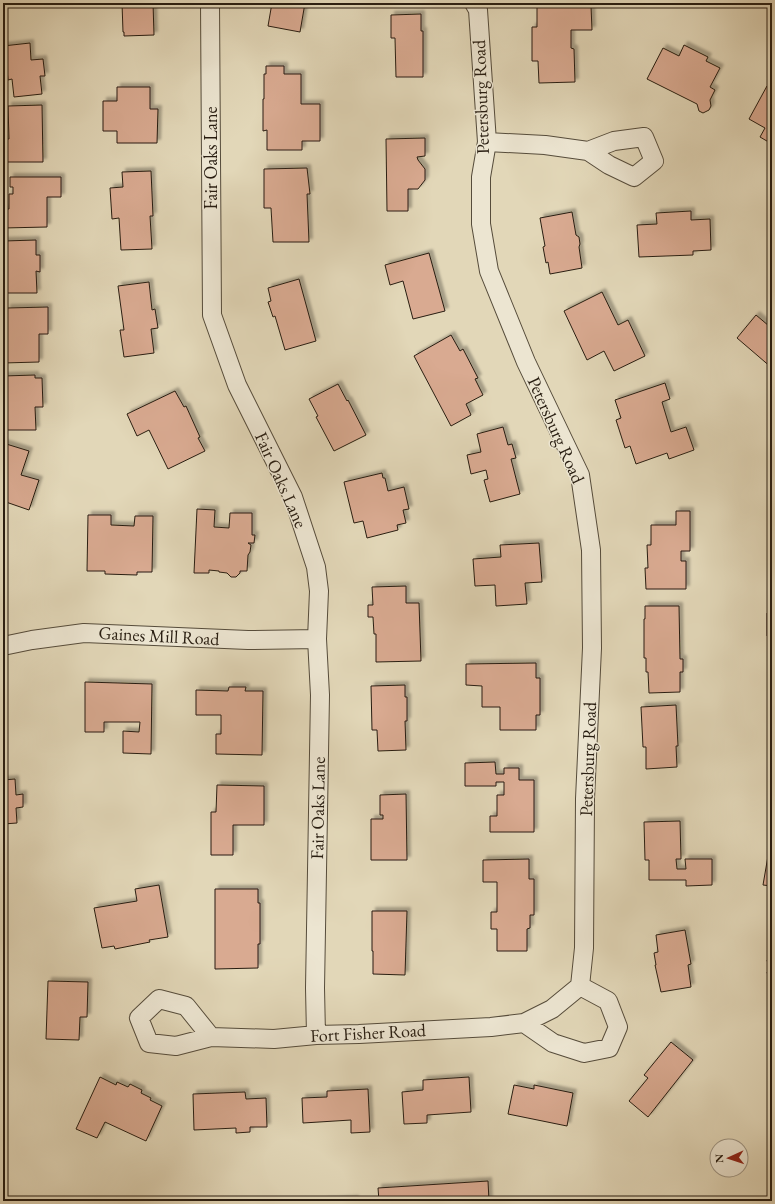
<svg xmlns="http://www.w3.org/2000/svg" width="775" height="1204" font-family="'EB Garamond',serif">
	<defs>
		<filter id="shadow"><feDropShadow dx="3.5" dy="-3.5" stdDeviation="1" flood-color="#0004"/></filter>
	</defs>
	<rect width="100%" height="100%" fill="#e2d7b8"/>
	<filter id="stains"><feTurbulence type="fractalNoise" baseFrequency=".005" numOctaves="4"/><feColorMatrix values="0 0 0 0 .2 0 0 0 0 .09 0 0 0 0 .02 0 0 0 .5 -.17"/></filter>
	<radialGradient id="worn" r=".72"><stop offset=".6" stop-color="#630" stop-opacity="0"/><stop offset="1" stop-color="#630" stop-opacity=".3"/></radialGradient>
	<!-- building -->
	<path fill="#d9aa91" stroke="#281d11" filter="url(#shadow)" d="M122,3H153L154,35L124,36V32H123Z
		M272,3H305L300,32L268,26Z
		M537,6H591L592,30H571V48L574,49L575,82L539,83L538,61H532V27H537Z
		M421,14V31H423V77H396L395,38H391V15Z
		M30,43L31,60L43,59L45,76H40L42,94L14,97L12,79L8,80L7,69H4L3,46Z
		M684,45L708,57L706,61L720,68L710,87L715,90L710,100L711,106L709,110L703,113L699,111L697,104L647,79L663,48L679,56Z
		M266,66H284V74H301V104H320V141H302V150H267V130L263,131V99H264V74H266Z
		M767,86L772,89V144L760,137L765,128L749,119Z
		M117,87H150V109H158L157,143H117V131H103V101H117Z
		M42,105L43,162H5L4,139H9L8,106Z
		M425,138V156L417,157L418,160L425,169V180L418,189H408V211H387L386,139Z
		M307,168L310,194H307L309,242H273L271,208H264V169Z
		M151,171L153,216H150L152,249L121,250L119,218L112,219L110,188L123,187L122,172Z
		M10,177H61V197H47V227L3,228V209H9V194H13V187H10Z
		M691,211V220L710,219L711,250L693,251V255L639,257L637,225L657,224L656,213Z
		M572,212L576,235L579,237L580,244L579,247L582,268L550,274L548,262L546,263L543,247L545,246L540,218Z
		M36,240V255H40V272L36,271L37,293H3L4,241Z
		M429,253L445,311L413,319L403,281L390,285L385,265Z
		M299,279L316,341L285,350L275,316L273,317L268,302L271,301L268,288Z
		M149,282L152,310L155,309L158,328L151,329L154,353L124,357L120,330H124L118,286Z
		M602,292L618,325L628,320L645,356L614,371L604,351L587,360L564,311Z
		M48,307V334H39V362L3,363V345H5V326H7V308Z
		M756,315L769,326L772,323V368L737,338Z
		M451,335L460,351L463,349L478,378L475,379L483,395L466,404L471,415L451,426L414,356Z
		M35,375V378H42L43,407H35L36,430H3V412H4L3,376Z
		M665,383L670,399L662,402L671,432L686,427L694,450L669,459L667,453L636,464L630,446L625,448L616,420L621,418L615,400Z
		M338,384L347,401L348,400L366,435L334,451L316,417L318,416L309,399Z
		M175,391L184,407L186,406L200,437L198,438L205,451L168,469L149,430L137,436L127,414Z
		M503,427L508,445L512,444L516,458L511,459L520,494L490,502L484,480L488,479L486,470L471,474L467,455L481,452L477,434Z
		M3,443L29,451L21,475L39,480L29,510L3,501Z
		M382,473L383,478H385L388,491L404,487L409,509L403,510L406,523L397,525L398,530L367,538L363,521L354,523L344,482Z
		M197,509L215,510L214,527L229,528L230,513H252V535H255L254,543H248L251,545L250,552L248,555L247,571H240V573L236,577H231L227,573L219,572V571L209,570V573H194Z
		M676,511H690V551H681V561H686V589H646L645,568H648L647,545H651V525H676Z
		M88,515H111V525L134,526L135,516H153L152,572H137V575L105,574V571H87Z
		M539,543L542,582L525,583L527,604L496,606L495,585L475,586L473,559L501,557L500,545Z
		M406,586V603H419L421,661L376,662V634H374L373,617H368V605H373L372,587Z
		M645,606H679L680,659H683V672H680V692L649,693L648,672H646V658H644V619H645Z
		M767,613L772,614V636H767Z
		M536,663V678H540V715H536V730H500V707H482V686L466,685V664Z
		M85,682L152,684L151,754L123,753V731L139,732L140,722H104V732H85Z
		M405,685V697H407V721H405L406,750L378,751L377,730H372L371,686Z
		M229,687H246L245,691H263L262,755L216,754V734H221V715H196V690L228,691Z
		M676,705L678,746H676L677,767L646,769V747H643L641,707Z
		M495,762L496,774H504V768H519V780H534V832H490V816H497V795H504V782H496V786H465V763Z
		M15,779L16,795L23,794V807L16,808L17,823L3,824V780Z
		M217,785L264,786V825H233V855H211V812H216Z
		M406,794L407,860H371V819H383V815H380V795Z
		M680,821L681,859H676L677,869H686L685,859H712V885L686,886V880H649V860H645L644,822Z
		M768,856H772V886L763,885Z
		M529,859V879H534V915H530V928L527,929V951H497V929H491V912H497V882H483V860Z
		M159,885L168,937L149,940L150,942L115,949L114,946L102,948L94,908L137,901L135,889Z
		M215,889H258V903H260V944H258V968L215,969Z
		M372,911H407L405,975L373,974V951H372Z
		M685,930L691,964L688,965L691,987L661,992L655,965H656L654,953L658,952L656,935Z
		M772,959V982L770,983L767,972L770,971L767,960Z
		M48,981L88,982L87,1017H80L79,1040L46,1039Z
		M671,1042L693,1060L648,1117L629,1101L648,1078L644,1075Z
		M100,1077L116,1085L117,1082L128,1087L130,1084L142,1090L141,1093L151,1098L150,1100L162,1106L146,1141L105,1122L97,1138L76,1129Z
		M469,1077L471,1112L427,1115V1123L404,1124L402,1092L423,1090V1080Z
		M514,1085L534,1089V1085L573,1093L567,1126L508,1114Z
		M368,1089L370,1132L351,1133V1120L303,1123L302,1098L327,1097V1091Z
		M245,1092L246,1099L266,1098L267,1127H250V1132L236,1133V1128L194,1130L193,1094Z
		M488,1181L489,1201H379L378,1188Z
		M355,1199V1201H324Z"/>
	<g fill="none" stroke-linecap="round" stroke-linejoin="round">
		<!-- minor casing -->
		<g stroke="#564c3b" stroke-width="20">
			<path id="minor" d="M210,3L212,315L237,385L293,497L316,567L319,591L317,639L320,695L315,988L316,1035
				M474,3L478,10L487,142L481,177V224L489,271L526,362L580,475L591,550L592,648L585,799L584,948L580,986
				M644,137L654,161L634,177L609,165L588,151L614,141Z
				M487,142L545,145L588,151
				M3,646L32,640L84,633L248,640L317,639
				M159,999L186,1006L211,1037L176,1046L149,1043L139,1018Z
				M524,1023L552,1009L580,986
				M211,1037L274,1039L316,1035L359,1034L491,1027L524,1023L553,1043L584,1053L609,1048L618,1027L608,1001L580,986"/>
		</g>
		<!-- minor -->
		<use href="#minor" stroke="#ece5d1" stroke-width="18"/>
	</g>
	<g text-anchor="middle" stroke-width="3" stroke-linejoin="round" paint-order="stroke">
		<!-- street labels -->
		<g font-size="18" fill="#281d11" stroke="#ece5d1">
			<text transform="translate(481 97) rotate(-92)" y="6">Petersburg Road</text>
			<text transform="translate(211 158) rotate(-90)" y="6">Fair Oaks Lane</text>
			<text transform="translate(556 430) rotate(66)" y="6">Petersburg Road</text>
			<text transform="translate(281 480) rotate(66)" y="6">Fair Oaks Lane</text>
			<text transform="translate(159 636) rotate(3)" y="6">Gaines Mill Road</text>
			<text transform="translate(588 759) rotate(-88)" y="6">Petersburg Road</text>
			<text transform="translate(318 808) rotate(-89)" y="6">Fair Oaks Lane</text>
			<text transform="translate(368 1033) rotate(-3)" y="6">Fort Fisher Road</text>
		</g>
	</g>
	<!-- margin -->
	<rect width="775" height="1204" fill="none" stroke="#e2d7b8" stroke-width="16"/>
	<rect x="4" y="4" width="767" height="1196" fill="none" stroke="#281d11" stroke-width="2"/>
	<rect x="8" y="8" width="759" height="1188" fill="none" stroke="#281d11"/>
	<!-- north arrow -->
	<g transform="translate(729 1158) rotate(267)"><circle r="19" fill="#ece5d1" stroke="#9e9584"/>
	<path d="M0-3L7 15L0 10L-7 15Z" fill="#8f2418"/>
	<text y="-6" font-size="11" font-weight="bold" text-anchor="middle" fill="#281d11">N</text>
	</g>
	<rect width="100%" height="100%" filter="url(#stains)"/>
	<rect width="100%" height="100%" fill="url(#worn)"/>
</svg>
